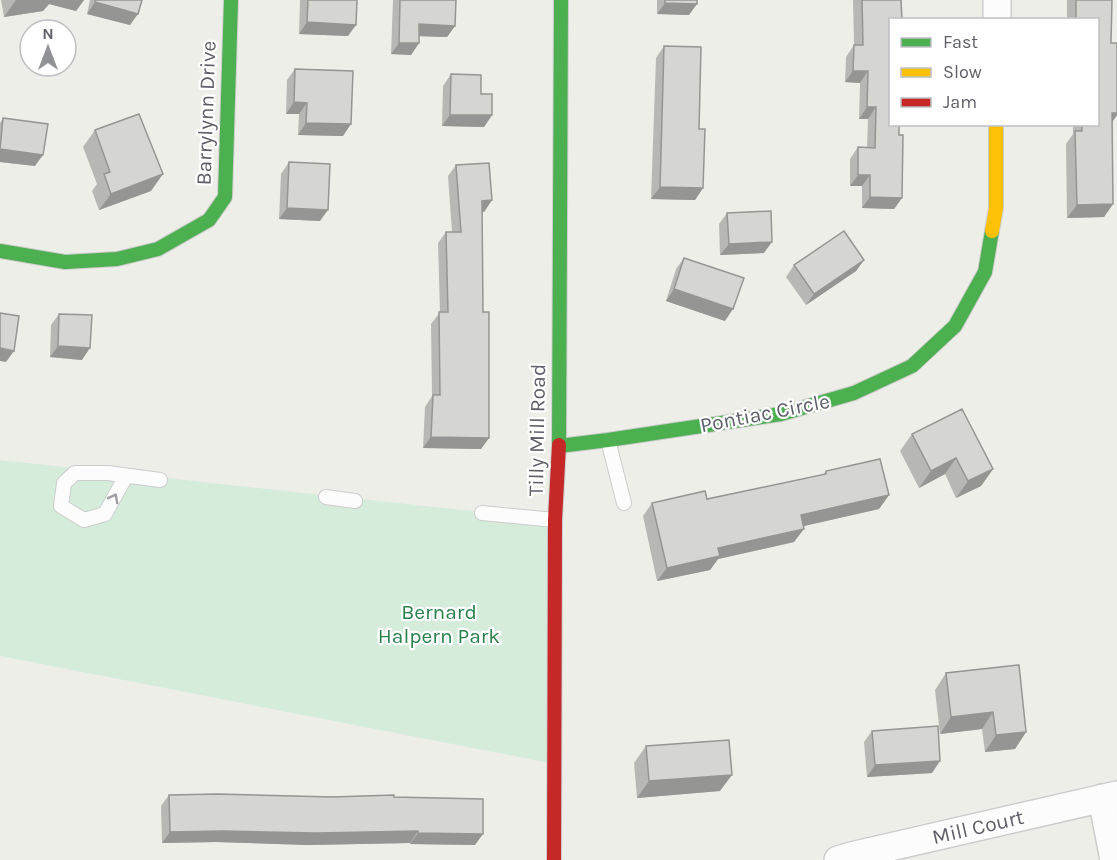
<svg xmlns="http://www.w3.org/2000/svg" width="1117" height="860" font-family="Karla,sans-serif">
	<rect width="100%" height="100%" fill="#eeeee9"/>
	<!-- park -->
	<path fill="#d5ecdb" d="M0,460L555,520V764L0,656Z"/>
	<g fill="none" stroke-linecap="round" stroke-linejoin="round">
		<!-- lane casing -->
		<g stroke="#ccc" stroke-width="16">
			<path id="lane" d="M608,440L624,503
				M126,476L105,514L84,520L61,506L64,483L75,473H108L160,480
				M326,497L355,501
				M482,513L555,520"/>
		</g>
		<!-- street casing -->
		<g stroke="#ccc" stroke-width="30">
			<path id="street" d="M997,20V0
				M1102,798L1114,860
				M838,860L851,856L1117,795"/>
		</g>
		<!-- fast casing -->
		<g stroke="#ccc" stroke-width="16">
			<path id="fast" d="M0,251L65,262L117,259L158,249L209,220L225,197L231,0
				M559,445L561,0
				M559,446L608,440L781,414L854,393L912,366L955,326L985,272L992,231"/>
		</g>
		<!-- slow casing -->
		<g stroke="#ccc" stroke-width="16">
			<path id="slow" d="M992,231L996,208V124"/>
		</g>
		<!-- jam casing -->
		<g stroke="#ccc" stroke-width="16">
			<path id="jam" d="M554,860L555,520L559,445"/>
		</g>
		<!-- lane -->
		<use href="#lane" stroke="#fcfcfc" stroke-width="14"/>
		<!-- street -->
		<use href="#street" stroke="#fcfcfc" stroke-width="27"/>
		<!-- fast -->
		<use href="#fast" stroke="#4caf50" stroke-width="14"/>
		<!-- slow -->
		<use href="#slow" stroke="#ffc107" stroke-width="14"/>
		<!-- jam -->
		<use href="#jam" stroke="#c62828" stroke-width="14"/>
	</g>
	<!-- wall -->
	<path fill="#b7b7b5" d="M1,0H84L76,11L49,4L43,11L4,17Z
		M90,0H142L130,25L87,14Z
		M300,0H357L348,36L299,34Z
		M393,0H456L455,26L447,37L419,36V43L411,55L391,54Z
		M657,0H697L689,15L657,14Z
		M853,0H901L899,135L902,198L894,209L862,208V186H850V159L858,147L867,148L868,119H859L860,83L845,82L846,57L854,45Z
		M1067,0H1112L1111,43H1117V115L1112,123L1113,204L1104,217L1067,218L1066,144L1073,134V124H1098V20H1067Z
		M664,46L699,129L703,188L695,200L651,199L656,58Z
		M295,69L343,136L298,135L299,114H286L287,80Z
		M451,74L481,94L492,115L484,127L442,126L443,86Z
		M3,118L35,166L0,162V123Z
		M95,130L151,191L99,210L92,191L97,184L83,147Z
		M289,162L320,221L279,219L281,174Z
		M456,165L492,200L484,212H482L483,312L489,438L481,449L423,448L425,407L432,396L431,324L440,312L438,243L446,232H452L448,176Z
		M727,213L764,253L720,255L719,224Z
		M684,258L725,321L666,301L676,269Z
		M864,260L856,271L806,305L786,277L794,265Z
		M59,314L82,360L50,357L51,325Z
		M912,434L993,469L981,486L956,498L945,474L919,488L900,451Z
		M826,471L889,495L879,509L803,526L794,542L718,559L710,570L657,581L643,516L652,503L707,499L823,475Z
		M946,673L1026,732L1015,749L985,752L982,729L940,734L935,690Z
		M872,731L932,773L867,777L864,742Z
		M646,746L720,791L637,798L634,763Z
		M169,795L394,797L475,845L410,844V843L309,845L216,842L162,843L161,806Z"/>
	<!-- shaded-wall -->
	<path fill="#959593" d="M16,0H84L76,11L49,4L43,11L4,17Z
		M95,2L138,14L130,25L87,14Z
		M665,3L697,4L689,15L657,14Z
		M307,22L356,25L348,36L299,34Z
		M419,24L455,26L447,37L411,36Z
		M399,43H419L411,55L391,54Z
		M853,71H868L860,83L845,82Z
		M294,102L307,103L299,114H286Z
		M867,107H876L868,119H859Z
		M1112,113H1117V115L1109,126Z
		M450,115H492L484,127L442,126Z
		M306,123L351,124L343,136L298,135Z
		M0,149L43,155L35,166L0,162Z
		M163,174L151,191L99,210L111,194Z
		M858,175H870L862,186H850Z
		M660,187L703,188L695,200L651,199Z
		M870,197L902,198L894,209L862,208Z
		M492,200L484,212L474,213L482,201Z
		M1113,204L1104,217L1067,218L1077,205Z
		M287,208L328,210L320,221L279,219Z
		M772,242L764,253L720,255L729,244Z
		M864,260L856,271L806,305L814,294Z
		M674,289L733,309L725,321L666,301Z
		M58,346L90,348L82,360L50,357Z
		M0,348L14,351L6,362L0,361Z
		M431,437L489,438L481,449L423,448Z
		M956,458L945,474L919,488L931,471Z
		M993,469L981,486L956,498L968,481Z
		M889,495L879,509L791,529L801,515Z
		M804,529L794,542L718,559L710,570L657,581L667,568L718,548Z
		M993,712L982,729L940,734L951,717Z
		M1026,732L1015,749L985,752L996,735Z
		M940,761L932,773L867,777L875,765Z
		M732,775L720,791L637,798L649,781Z
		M224,831H418L410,843L309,845L216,842L162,843L170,832Z
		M418,833L483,834L475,845L410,844Z"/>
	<!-- building -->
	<path fill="#d5d5d2" stroke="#959593" stroke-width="1.5" d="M95,0H142L138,14L95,2Z
		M308,0H357L356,25L307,22Z
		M400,0H456L455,26L419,24V43H399Z
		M665,0H697V4L665,3Z
		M862,0H901L902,20H891V124H899V135H903L902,198L870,197V175H858V147L875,148L876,107H867L868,71H853L854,45H863Z
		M1076,0H1112L1111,43H1117V113H1112L1113,204L1077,205L1075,131H1082V124H1098V20H1076Z
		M664,46L701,47L699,129H705L703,188L660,187Z
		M295,69L353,71L351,124L306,123L307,103L294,102Z
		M451,74L481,75V94H492V115H450Z
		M139,114L163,174L111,194L104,174L110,172L95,130Z
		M3,118L48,124L43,155L0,149Z
		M289,162L330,164L328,210L287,208Z
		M489,163L492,200L482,201L483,312H489V438L431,437L433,395H440L439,312H448L446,232H461L456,165Z
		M771,211L772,242L729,244L727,213Z
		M844,231L864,260L814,294L794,265Z
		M684,258L744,278L733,309L674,289Z
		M0,313L19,316L14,351L0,348Z
		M59,314L92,315L90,348L58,346Z
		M962,409L993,469L968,481L956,458L931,471L912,434Z
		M880,459L889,495L801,515L804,529L718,548L720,556L667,568L652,503L705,491L707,499L826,474V471Z
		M1019,665L1026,732L996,735L993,712L951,717L946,673Z
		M938,726L940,761L875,765L872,731Z
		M729,740L732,775L649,781L646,746Z
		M217,794L332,797L394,795V797L483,799V834L418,833V831L317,833L224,831L170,832L169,795Z"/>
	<!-- one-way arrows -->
	<defs><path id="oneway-chevron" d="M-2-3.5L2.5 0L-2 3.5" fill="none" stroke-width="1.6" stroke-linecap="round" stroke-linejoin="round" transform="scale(1.5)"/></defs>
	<use stroke="#9d9ea3" href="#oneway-chevron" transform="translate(114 498) rotate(-62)"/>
	<g text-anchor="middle" stroke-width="4.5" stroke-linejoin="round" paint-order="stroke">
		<!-- street labels -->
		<g font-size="21" fill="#5e5f68" stroke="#fff">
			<text transform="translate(206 113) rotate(-88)" y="7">Barrylynn Drive</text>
			<text transform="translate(765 413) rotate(-11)" y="7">Pontiac Circle</text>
			<text transform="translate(537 430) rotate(-89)" y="7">Tilly Mill Road</text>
			<text transform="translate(978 827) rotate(-13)" y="7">Mill Court</text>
		</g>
		<!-- park labels -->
		<g font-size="21" fill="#2b814c" stroke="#fff">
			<text x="439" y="619">Bernard<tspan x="439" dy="24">Halpern Park</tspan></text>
		</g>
	</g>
	<!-- legend -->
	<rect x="889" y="18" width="210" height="108" fill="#ffffff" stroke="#bfbfc3" stroke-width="1.5"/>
	<rect x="901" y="38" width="30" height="9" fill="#4caf50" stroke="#bfbfc3" stroke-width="1.5"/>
	<text x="943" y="48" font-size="18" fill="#5e5f68">Fast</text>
	<rect x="901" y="68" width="30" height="9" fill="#ffc107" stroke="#bfbfc3" stroke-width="1.5"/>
	<text x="943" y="78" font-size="18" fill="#5e5f68">Slow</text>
	<rect x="901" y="98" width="30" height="9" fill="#c62828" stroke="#bfbfc3" stroke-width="1.5"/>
	<text x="943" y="108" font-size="18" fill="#5e5f68">Jam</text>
	<!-- north arrow -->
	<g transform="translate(48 48)"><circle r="28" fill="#ffffff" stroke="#bfbfc3" stroke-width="1.5"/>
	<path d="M0-4.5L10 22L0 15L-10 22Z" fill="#909195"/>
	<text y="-9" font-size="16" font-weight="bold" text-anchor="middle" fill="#5e5f68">N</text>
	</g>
</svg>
